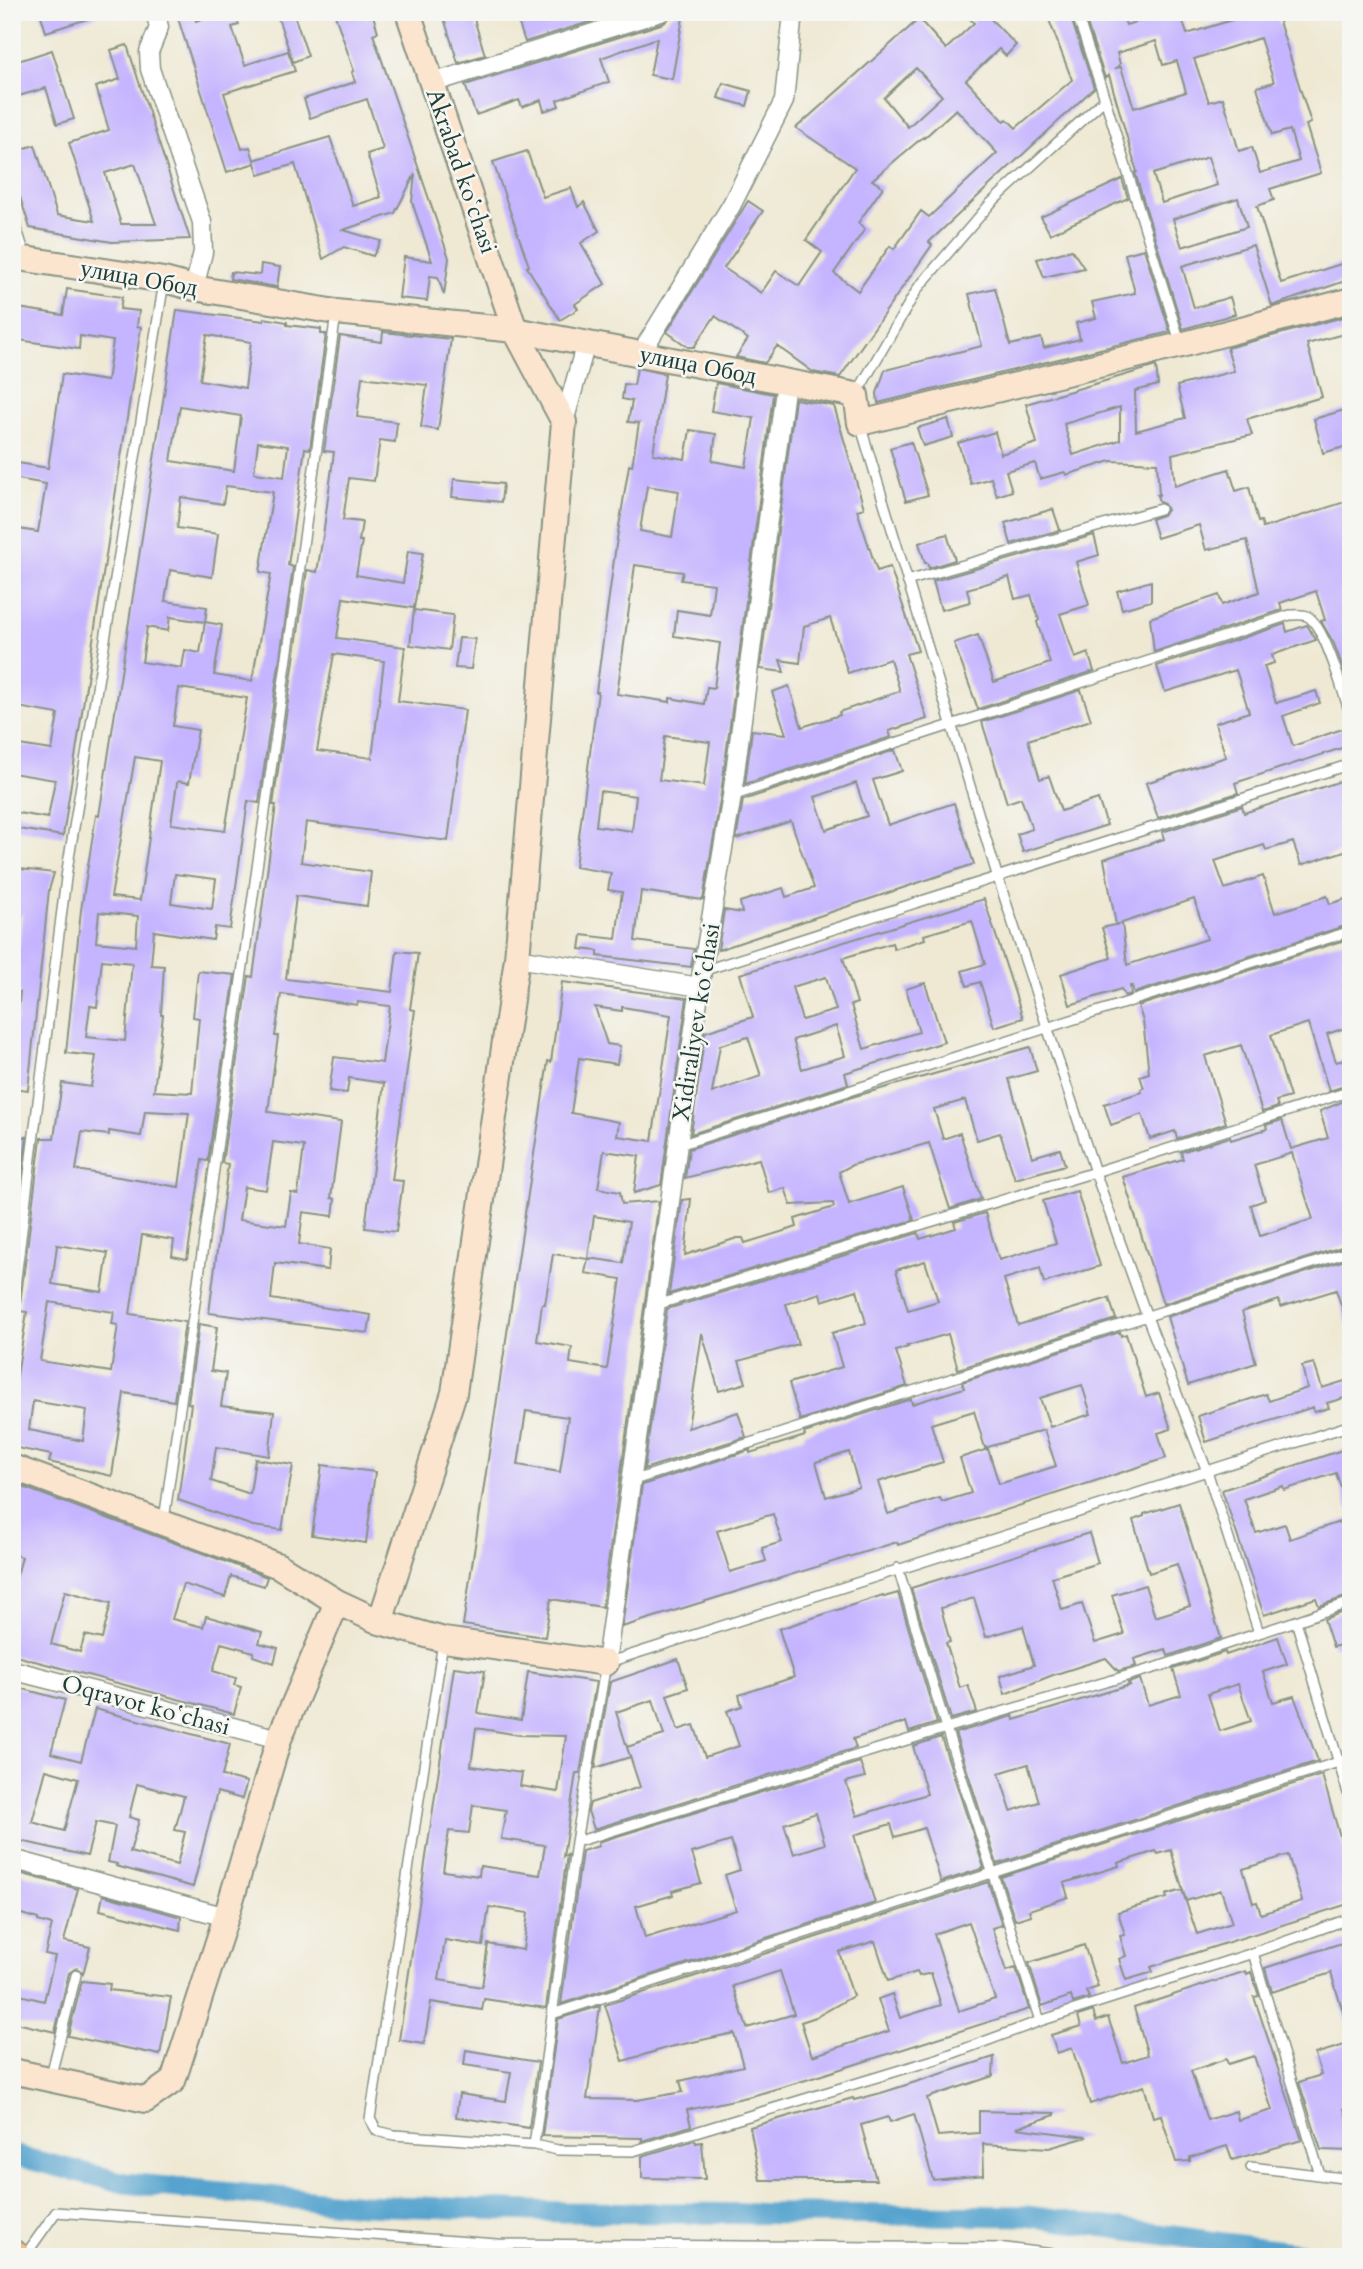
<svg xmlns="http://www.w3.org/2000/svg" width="1363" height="2269" font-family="Cardo,serif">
	<rect width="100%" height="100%" fill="#f6f6f2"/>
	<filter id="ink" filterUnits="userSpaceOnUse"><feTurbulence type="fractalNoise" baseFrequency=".0143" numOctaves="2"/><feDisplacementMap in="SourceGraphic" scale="14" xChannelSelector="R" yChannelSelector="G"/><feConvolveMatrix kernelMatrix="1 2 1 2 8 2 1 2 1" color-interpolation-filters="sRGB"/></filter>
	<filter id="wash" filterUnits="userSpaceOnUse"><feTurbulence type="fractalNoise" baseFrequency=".00686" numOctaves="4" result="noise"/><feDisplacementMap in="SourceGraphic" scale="28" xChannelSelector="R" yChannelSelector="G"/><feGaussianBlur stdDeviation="1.57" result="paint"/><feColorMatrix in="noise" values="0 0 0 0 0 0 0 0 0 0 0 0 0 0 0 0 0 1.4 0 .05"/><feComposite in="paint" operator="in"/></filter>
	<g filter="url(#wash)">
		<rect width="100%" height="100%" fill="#efe9d4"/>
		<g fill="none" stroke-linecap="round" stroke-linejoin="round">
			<!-- canal -->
			<path stroke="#55a3ce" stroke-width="21" d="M12,2155L125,2183L363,2205L564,2212L1026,2216L1328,2257"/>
		</g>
		<g id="blocks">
			<!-- building -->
			<path fill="#c5b4ff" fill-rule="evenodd" d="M40,12H97V16L46,32Z
				M176,12H193L196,21L222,12H235L239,25L232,27L245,65L288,51L295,71L224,93L242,149L250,147L255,163L227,172Z
				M276,12H293L308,56L293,62Z
				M334,12H372L378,32L373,34L449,258L444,295L438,277L430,276L427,301L399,298L404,257L432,261L412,202L415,174L395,213L343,230L381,241L373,256L344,247L323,259L295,164L259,175L254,160L330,137L353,206L381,197L367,154L383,149L367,99L310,118L304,99L355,82L352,72L354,71Z
				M442,12H472L485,55L458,63Z
				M515,12H622L525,42Z
				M679,12H684L672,79L650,75L657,38L601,58L609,82L557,100L559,106L544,111L541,100L522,107L519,100L476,115L465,85L664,23L672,15Z
				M963,12H984L1016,45L1006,56L999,49L966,80L1004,121L1007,119L1016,128L1072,80L1046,12H1069L1094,88L929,242L932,245L840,377L813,372L777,346L765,363L736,357L748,339L715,316L694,347H688L667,332L748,201L763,211L724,268L761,293L776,271L799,286L822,252L806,240L855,168L796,128L919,19L946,49L974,23ZM916,68L942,96L908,127L884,98ZM956,109L997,153L929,217L921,211L894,249L890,246L858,291L834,273L865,229L858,223L883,187L872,180L923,137L924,138Z
				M1083,12H1121L1126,25L1168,12H1180L1187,34L1238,18L1236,12H1276L1311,123L1306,125L1321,173L1270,189L1274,200L1257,206L1281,283L1347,262L1351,279L1272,306L1253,245L1182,266L1194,308L1230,297L1235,314L1183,329L1135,173L1137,172L1109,75L1105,78ZM1260,38L1274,82L1257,87L1272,135L1290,130L1299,161L1260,173L1252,147L1239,151L1223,98L1209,102L1194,59ZM1156,41L1163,65L1177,61L1186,92L1134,108L1121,67L1116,68L1120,64L1117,53ZM1208,157L1217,185L1162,203L1153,174ZM1238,198L1247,227L1182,247L1173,219Z
				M127,45L190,239L112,242L30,228L12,172V152L35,145L57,215L94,221L69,143L109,130L96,87L120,79L111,50ZM135,164L156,224H121L105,173Z
				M52,50L74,119L57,124L46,88L12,98V63Z
				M723,83L751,91L747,106L718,98Z
				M527,151L543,197L571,188L578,207L584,202L599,231L581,243L605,284L575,304L578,309L560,320L527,267L529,266L493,162Z
				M1122,179L1128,198L1050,234L1041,217Z
				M1144,249L1170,332L878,403L877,393L885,370L982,346L969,294L995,288L1010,345L1041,338L1044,348L1080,339L1076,323L1096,318L1092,302L1135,293L1125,254Z
				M1072,250L1084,268L1044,277L1037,259Z
				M261,264L280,267L277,287L230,279L231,272L260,275Z
				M67,289L122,297L120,309L139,311L137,326L141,327L63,836L12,828V812L48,818L55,780L12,773V744L52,750L58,714L12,706L18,668L12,667V528L38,532L46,484L12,478V462L48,468L62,374L107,381L113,341L80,336L79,349L12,339V307L63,315Z
				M177,310L264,321V318L287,322V325L321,329V334H326L310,449L305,448L288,565L293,567L259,803L248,801L230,929L215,927L213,940L154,931L151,965L164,966L161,1015H163L154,1091L192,1093L199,1018L193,1017L198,971L235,975L208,1161L202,1160L187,1259L172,1256L174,1240L142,1235L130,1314L185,1322L174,1401L124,1393L112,1476L49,1462L51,1455L12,1447V1407L27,1312L19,1311L41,1138H54L62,1083L91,1087L96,1056L66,1053L81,910L96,815L99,816ZM207,335L251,342L245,388L200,380ZM180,406L241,416L234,471L171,461ZM258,442L288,446L284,477L254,473ZM226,486L273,492L260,572L271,574L252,681L214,675L222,625L205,622L200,653L185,650L182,668L142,662L147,627L168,631L170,617L205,622L207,607L165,601L170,570L212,577L214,563L218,534L177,528L181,497L223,504ZM179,688L247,698L225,831L171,824L177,783L178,781L189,783L198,730L173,726ZM135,757L160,761L140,900L111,897ZM175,874L216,879L212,909L171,903ZM99,912L138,916L136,946L96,942ZM102,960L132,963L125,1041L86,1037L90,1006L97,1007ZM145,1111L189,1113L179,1187L76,1170L82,1132L109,1135V1131L141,1136ZM57,1245L108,1253L102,1292L52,1284ZM49,1302L114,1312L112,1324L118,1325L111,1372L40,1361ZM33,1401L87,1410L83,1441L29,1430Z
				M1351,315V332L1307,344L1322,397L1247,419L1252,435L1172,454L1175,486L1229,469L1236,491L1249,487L1258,522L1261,521L1263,528L1351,500V624L1345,625L1351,641V690L1334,644L1321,621L1325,620L1316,591L1280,603L1282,610L1154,652L1150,618L1219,595L1222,605L1259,592L1247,540L1206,550L1199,525L1157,538L1151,519L1163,515L1167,510L1164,504L1159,502L1157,495H1159L1157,463L1111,461L1066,475L1065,472L1040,479L1035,463L1006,471L1012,491L997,496L991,478L971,484L958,443L995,432L1001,454L1037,443L1026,404L1156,366L1158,385L1135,391L1136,431L1185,418L1177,386L1234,371L1227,348ZM1120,407V440L1073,455L1064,424Z
				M383,332L451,339L438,430L421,427L427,385L362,377L357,417L397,422L395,442L380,440L374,481L349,478L343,520L362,522L359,541H362L356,575L403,583L408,551L423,553L414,608L343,598L337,638L405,647L398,701L465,710L448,841L306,822L301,862L371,872L367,906L296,896L286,979L392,992L397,951L418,953L410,1009L415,1010L392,1180L403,1181L396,1232L365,1228L384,1083L349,1078L347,1093L329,1091L334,1057L382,1063L390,1006L358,1002L357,1005L281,994L275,1036H278L268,1112L341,1122L331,1198L335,1199L333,1216L303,1212L299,1244L330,1249L328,1270L275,1263L271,1299L371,1315L368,1333L209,1313L228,1164L222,1163L249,976L253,977L276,805H273L307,570L317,572L323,536L334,452L324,451L340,336L382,342ZM334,654L384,661L372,758L317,751ZM273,1142L304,1146L298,1194L291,1193L286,1226L239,1220L244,1187L266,1190Z
				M637,368L665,374L653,454L685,459L690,430L716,434L712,461L746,467L754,418L711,411L716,383L773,394L721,794L703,900L641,891L635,941L694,949L691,967L598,956V951L580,949L582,935L616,939L622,892L608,890L611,873L575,867L598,692H596L616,545L629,465L632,466L639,423L628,422L632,401L622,399L624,384L634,385ZM647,486L679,491L672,537L640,531ZM635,565L683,572L681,580L714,584L710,615L677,610L674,636L720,643L714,688L707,687L704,704L670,698V702L617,694ZM665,736L710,742L704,786L659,780ZM600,791L636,796L632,831L596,826Z
				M795,399L834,406L864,508L857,510L877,571L890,567L918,651L906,654L927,719L889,731L891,737L745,784L752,730L786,734L772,692L789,686L802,727L840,715L839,712L900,691L890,659L848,673L830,618L804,626L800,663L780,660L784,672L760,669Z
				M1351,408V445L1323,453L1314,419Z
				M948,419L953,437L923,446L917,428Z
				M911,442L928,495L906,501L890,448Z
				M454,479L503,484L501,502L452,497Z
				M1053,509L1060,530L1011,544L1005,523Z
				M947,534L955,560L929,568L927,563H925L919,543Z
				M1094,535L1099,555L1076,562L1089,605L1060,614L1075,658L1088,653L1094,671L978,709L954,643L978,635L994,682L1050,663L1037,622L1039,620L1031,595L1015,599L1009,577L967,589L970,602L941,610L933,581Z
				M1151,581V601L1122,609L1117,591Z
				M414,610L453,615L449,650L410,645Z
				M1285,624L1287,632L1307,625L1316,640L1272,655L1274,663L1264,666L1276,703L1316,691L1320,703L1283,716L1293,746L1351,726V745L1235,783L1238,793L1158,818L1146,783L1226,757L1215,723L1249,712L1236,670L1165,692L1157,666Z
				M459,638L475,639L471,669L455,668Z
				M1081,690L1091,720L1028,740L1040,779L1049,776L1061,811L1098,799L1107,825L1023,852L1017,834L1032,829L1021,798L1007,803L982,722Z
				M895,750L902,771L873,780L888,825L954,803L974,864L718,950L724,910L742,913L740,902L783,888L786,897L814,888L791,821L736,839L743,800ZM856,783L867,816L826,830L815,797Z
				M1347,779L1351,789V849L1301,865L1293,842L1266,850L1264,845L1215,861L1225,889L1263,876L1275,913L1327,896L1330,904L1351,897V924L1134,993L1132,986H1130L1131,994L1125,996L1121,989L1070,1005L1061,974L1111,958L1102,928L1122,923L1127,965L1207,939L1194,899L1116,925L1104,859L1164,839L1162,832L1242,806L1244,813Z
				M12,868L54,873L49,890L28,1090L12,1088V1022H17L20,992L12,991V945L19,946L22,914H15L18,886H12Z
				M984,899L1023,1018L994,1027L980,982L967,986L962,971L985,964L972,921L924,935L925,939L894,949L892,943L843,958L857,1003L851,1005L864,1049L919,1032L906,989L925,983L944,1042L845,1073L848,1084L691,1134L705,1032L753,1017L740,974ZM826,977L836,1010L802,1020L792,987ZM836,1026L845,1056L802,1069L793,1040ZM748,1037L761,1076L712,1093L720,1045Z
				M1351,938V1026L1327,1034L1336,1062L1351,1058V1084L1329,1091L1308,1023L1271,1035L1290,1097L1276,1101L1278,1107L1262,1112L1241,1045L1205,1056L1226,1123L1177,1139L1175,1131L1150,1139L1142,1114L1111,1125L1104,1104L1142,1092L1141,1089L1144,1088L1140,1076L1149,1073L1143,1021L1138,1006Z
				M562,982L687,998L661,1185L634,1193L639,1156L604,1151L598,1188L620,1192L622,1204L659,1201L602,1607L551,1599L545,1637L463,1625L548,1061L551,1062ZM595,1007L622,1011V1007L671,1015L652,1141L617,1136L619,1122L571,1113L579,1058L617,1064L620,1046L607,1044ZM594,1216L629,1222L623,1263L588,1258ZM553,1254L588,1259L585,1273L621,1279L607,1369L570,1363L572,1347L537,1341L542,1304H545ZM526,1411L568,1417L560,1472L518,1465Z
				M1030,1047L1037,1071L1009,1079L1032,1157L1060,1149L1065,1165L1015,1179L1000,1133L977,1140L965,1100L934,1109L943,1139L960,1133L981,1199L950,1209L929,1143L852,1165L839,1172L849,1204L903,1187L914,1220L669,1294L682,1200L691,1199L685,1255L737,1238H743L745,1243L797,1227L795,1219L834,1207L833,1203L791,1205L785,1188L769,1193L759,1159L685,1178L689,1149L852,1097Z
				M1351,1098V1244L1163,1304L1123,1177L1183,1159L1181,1152L1230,1137L1231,1140L1267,1129L1266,1125L1282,1120L1291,1149L1328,1138L1320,1111ZM1292,1153L1313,1219L1260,1236L1251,1205L1265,1200L1254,1165Z
				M12,1136L27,1137L12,1252Z
				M1077,1191L1100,1266L1044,1283L1040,1268L1004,1279L1018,1325L1109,1298L1116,1319L958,1369L948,1334L907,1346L908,1347L896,1351L907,1386L800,1420L789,1383L842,1367L832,1333L866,1323L857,1290L822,1301L820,1293L786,1304L798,1344L739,1361L746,1383L719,1391L702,1333L688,1428L738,1412L746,1437L644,1469L667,1309L918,1233L920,1239L956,1228L954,1222L985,1213L999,1260L1056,1243L1043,1201ZM925,1261L938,1301L908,1310L896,1270Z
				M1351,1258V1325L1348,1326L1336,1290L1281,1307L1279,1300L1242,1312L1256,1363L1188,1385L1167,1317Z
				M199,1324L217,1327L211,1371L226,1373L221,1406L274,1412L269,1456L216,1447L211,1481L250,1494L255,1459L293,1465L282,1530L253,1526L178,1500L191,1404L188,1403Z
				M1120,1332L1121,1336L1126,1334L1146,1397L1159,1393L1171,1429L1158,1433L1166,1458L898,1545L897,1542L622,1627L642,1485L750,1450V1453L805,1436L804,1433L911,1399L912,1404L964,1388L962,1382ZM1082,1385L1091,1414L1050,1427L1040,1398ZM974,1411L985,1448L1044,1430L1056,1466L999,1484L988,1449L960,1458L971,1493L942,1502L940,1498L888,1514L878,1482L943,1462L931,1424ZM849,1452L859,1487L826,1497L816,1462ZM773,1514L782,1542L762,1548L766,1561L730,1572L717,1531Z
				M1314,1363L1322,1388L1351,1379V1396L1327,1403L1329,1408L1314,1412L1313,1407L1206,1442L1198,1416L1266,1394L1269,1401L1307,1388L1302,1366Z
				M1351,1447V1509H1348L1336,1473L1284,1490L1283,1486L1244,1499L1256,1533L1285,1524L1290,1539L1351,1518V1595L1319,1606L1316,1598L1264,1615L1222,1490Z
				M322,1465L375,1472L366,1543L312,1535Z
				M12,1483L267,1577L264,1586L231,1576L225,1597L183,1584L172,1619L203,1627L206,1616L262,1632L259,1643L278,1648L274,1663L253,1656L254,1652L221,1643L213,1671L236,1678L234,1685L241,1687L234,1714L12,1655V1594L22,1557L12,1554ZM65,1591L111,1603L102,1639L85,1635L80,1652L51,1644Z
				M1179,1503L1221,1638L1168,1656L1166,1649L1134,1659L1136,1666L1118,1671L1106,1658L1053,1675L1005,1694L1000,1676L1034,1665L1023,1626L986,1637L974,1598L941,1608L950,1642L946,1643L960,1688L968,1685L977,1712L951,1719L911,1588L1089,1533L1098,1563L1052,1577L1062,1610L1082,1604L1095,1643L1124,1634L1112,1595L1145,1585L1155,1617L1190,1606L1177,1564L1149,1573L1133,1520L1144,1516V1514Z
				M898,1593L937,1723L909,1732L906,1722L853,1739L856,1748L594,1829L588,1811L590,1803L640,1787L627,1747L664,1735L653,1700L616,1712L630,1757L595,1768L610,1682L678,1659L688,1688L667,1695L678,1730L694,1725L705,1757L739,1746L727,1711L742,1706L739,1695L794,1677L779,1629L883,1595L884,1597Z
				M1351,1609V1642L1333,1647L1324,1619Z
				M1278,1637L1287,1664L1263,1672L1273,1702L1294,1696L1318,1761L997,1864L955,1733L1013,1716L1014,1720L1130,1685L1128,1683L1140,1679L1148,1705L1181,1695L1173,1669L1225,1652L1226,1655ZM1238,1684L1251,1721L1220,1731L1208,1694ZM1028,1764L1039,1802L1011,1811L999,1773Z
				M454,1667L485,1671L478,1713L521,1720L528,1672L596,1682L580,1773H576L563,1857L567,1855L546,2008L484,1999L482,2010L431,2002L424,2044L399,2040ZM476,1728L519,1735L566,1736L558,1792L520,1786L522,1773L471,1766ZM473,1805L506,1810L501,1839L545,1845L540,1875L480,1866L479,1876L443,1871L449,1831L469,1833ZM489,1907L528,1913L523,1950L488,1944L482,1987L439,1980L445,1940L483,1946Z
				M12,1686L65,1700L51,1753L81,1761L95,1709L230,1744L222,1776L247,1782L242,1799L217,1792L193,1887L116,1866L117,1864L108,1862L115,1826L96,1822L87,1856L12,1839V1732L16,1717L12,1716ZM46,1770L78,1779L64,1831L32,1822ZM137,1784L184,1796L175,1830L185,1832L177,1865L130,1852L139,1820L129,1817Z
				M941,1737L984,1868L941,1882L924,1828L895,1837L891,1824L854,1835L875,1903L561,2004L582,1851L599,1846L598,1842L860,1762L865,1777L846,1782L857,1816L927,1794L913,1746ZM816,1813L825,1844L794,1854L784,1824ZM731,1841L740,1870L725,1875L736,1910L645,1938L636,1906L673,1895L672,1891L701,1883L692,1853Z
				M1322,1775L1351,1874V1903L1151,1967L1153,1972L1126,1980L1119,1959L1126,1956L1120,1936L1125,1935L1118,1912L1167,1898L1166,1895L1182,1890L1197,1934L1232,1923L1221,1890L1186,1901L1171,1850L1158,1854L1156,1851L1118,1863L1119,1866L1064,1883L1068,1897L1029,1910L1031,1915L1015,1920L1001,1877ZM1288,1855L1302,1901L1261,1914L1257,1902L1253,1903L1243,1869Z
				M12,1871L78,1889L64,1941L90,1947L83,1974L77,1968L69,1973L55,2032L12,2022V1993L44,2001L55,1956L45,1954L52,1925L38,1921V1919L12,1911Z
				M988,1882L1002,1925L992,1928L1006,1971L1016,1968L1029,2009L806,2080L752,2096L687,2110L691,2126L642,2141V2138L542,2136L558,2019L600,2006L587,2099L637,2100L683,2092L680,2081L743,2066L734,2033L670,2047L623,2061L605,2005ZM969,1922L995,1999L959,2011L934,1934ZM875,1941L888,1981L917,1972L919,1976L931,1973L941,2005L900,2018L892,1994L878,1999L889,2031L812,2056L801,2022L816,2017L853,1996L839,1952ZM780,1971L794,2014L747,2028L733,1986Z
				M103,1895L181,1917L180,1930L100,1910Z
				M1351,1940V2024L1347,2025L1331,1973L1272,1992L1265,1968Z
				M1084,1945L1098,1987L1086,1991L1089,1998L1073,2003L1071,1996L1042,2006L1029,1963Z
				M1246,1971L1247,1974L1251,1972L1259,1996L1254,1997L1302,2140L1232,2160L1227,2146L1190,2157V2161L1176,2162L1161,2115L1153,2117L1144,2086L1090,2104L1072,2048L1057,2053L1051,2035L1081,2026L1078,2016L1093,2011L1096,2021L1108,2017L1123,2063L1148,2055L1134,2008ZM1254,2056L1272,2110L1238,2120L1236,2111L1207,2120L1191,2071L1226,2059L1228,2064Z
				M82,1981L110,1984L109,1990L171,1997L160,2055L68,2036Z
				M1351,2043V2108L1344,2109L1351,2130V2151L1321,2150L1299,2082L1321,2075L1315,2054Z
				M466,2050L538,2062L529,2128L456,2117L459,2094L506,2101L511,2072L464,2065Z
				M994,2057L993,2076L927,2098L938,2136L979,2133V2111L1055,2113V2115L1016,2128L1087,2137L1049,2148L983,2144L984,2175L933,2180L914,2114L890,2122L888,2117L861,2125L876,2180H760L750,2127L853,2098L854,2100L881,2093Z
				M695,2140L696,2143L702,2142L705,2179L642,2178V2156Z"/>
		</g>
	</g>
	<g filter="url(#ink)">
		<use href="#blocks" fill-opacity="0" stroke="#879384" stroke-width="2"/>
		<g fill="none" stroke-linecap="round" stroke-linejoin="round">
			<!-- lane casing -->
			<g stroke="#879384" stroke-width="12">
				<path id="lane" d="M1105,99L1181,345
					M857,393L918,288L991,203L1105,99L1076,12
					M860,424L998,878L1095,1172L1147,1317L1207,1471L1259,1633L1296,1621L1351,1803
					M907,581L1160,509
					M732,796L1290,615C1295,615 1302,614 1307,616C1325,625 1344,696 1351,717
					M702,971L1351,764
					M679,1145L1351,931
					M656,1305L1095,1172L1351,1091
					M12,1310L67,870L164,282
					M1351,1425L606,1663L576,1842L534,2145L558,2150L633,2151L940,2058L1040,2021L1253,1953L1351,1918
					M631,1481L1351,1251
					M164,1520L336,314
					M898,1568L946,1728L1040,2021
					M1296,1621L1351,1602
					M443,1642L370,2119L377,2131L394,2135L534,2145
					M576,1842L946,1728L1161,1666L1259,1633
					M1253,1953L1320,2175
					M552,2014L1351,1758
					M50,2079L76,1975
					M1251,2167L1351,2179
					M24,2257L56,2212L497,2244L1006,2248L1077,2257"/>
			</g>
			<!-- street casing -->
			<g stroke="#879384" stroke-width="21">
				<path id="street" d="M155,12L159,27L149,52L150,69L202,222L203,252L194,288
					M432,83L661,12
					M12,229L21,257
					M641,353L731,206L784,101L793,12
					M564,422L586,343
					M517,958L700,987
					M606,1663L702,971L732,796L786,382
					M12,1670L279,1739
					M12,1859L226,1917"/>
			</g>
			<!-- secondary casing -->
			<g stroke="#879384" stroke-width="28">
				<path id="secondary" d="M12,257L164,280L194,288L336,312L515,330L856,395L860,423L1181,345L1351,300
					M12,1467L279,1566L337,1602L380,1622L444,1640L606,1663
					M380,1622L454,1393L517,958L564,422L515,330L408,12
					M12,2071L146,2100L173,2081L226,1917L279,1739L337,1602"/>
			</g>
			<!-- highway casing -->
			<g stroke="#879384" stroke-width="35">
				<path id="highway" d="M12,2256L14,2257"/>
			</g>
			<!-- path -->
			<path stroke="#879384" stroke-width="3.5" stroke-dasharray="2 5" stroke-linecap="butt" d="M12,1133H21"/>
			<!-- lane -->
			<use href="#lane" stroke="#fff" stroke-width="9"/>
			<!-- street -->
			<use href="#street" stroke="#fff" stroke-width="18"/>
			<!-- secondary -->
			<use href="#secondary" stroke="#fbe5cf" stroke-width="24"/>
			<!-- highway -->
			<use href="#highway" stroke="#f6be87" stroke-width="32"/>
		</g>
	</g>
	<g text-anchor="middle" stroke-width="5" stroke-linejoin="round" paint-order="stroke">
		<!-- street labels -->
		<g font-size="24" fill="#1f3d34" stroke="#f6f6f2">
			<text transform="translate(462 171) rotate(71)" y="8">Akrabad koʻchasi</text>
			<text transform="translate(139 278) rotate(10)" y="8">улица Обод</text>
			<text transform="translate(698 365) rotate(11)" y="8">улица Обод</text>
			<text transform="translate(696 1022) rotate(-81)" y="8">Xidiraliyev koʻchasi</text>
			<text transform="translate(146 1705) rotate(15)" y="8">Oqravot koʻchasi</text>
		</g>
	</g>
	<!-- margin -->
	<rect width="1363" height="2269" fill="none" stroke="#f6f6f2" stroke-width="42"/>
</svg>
